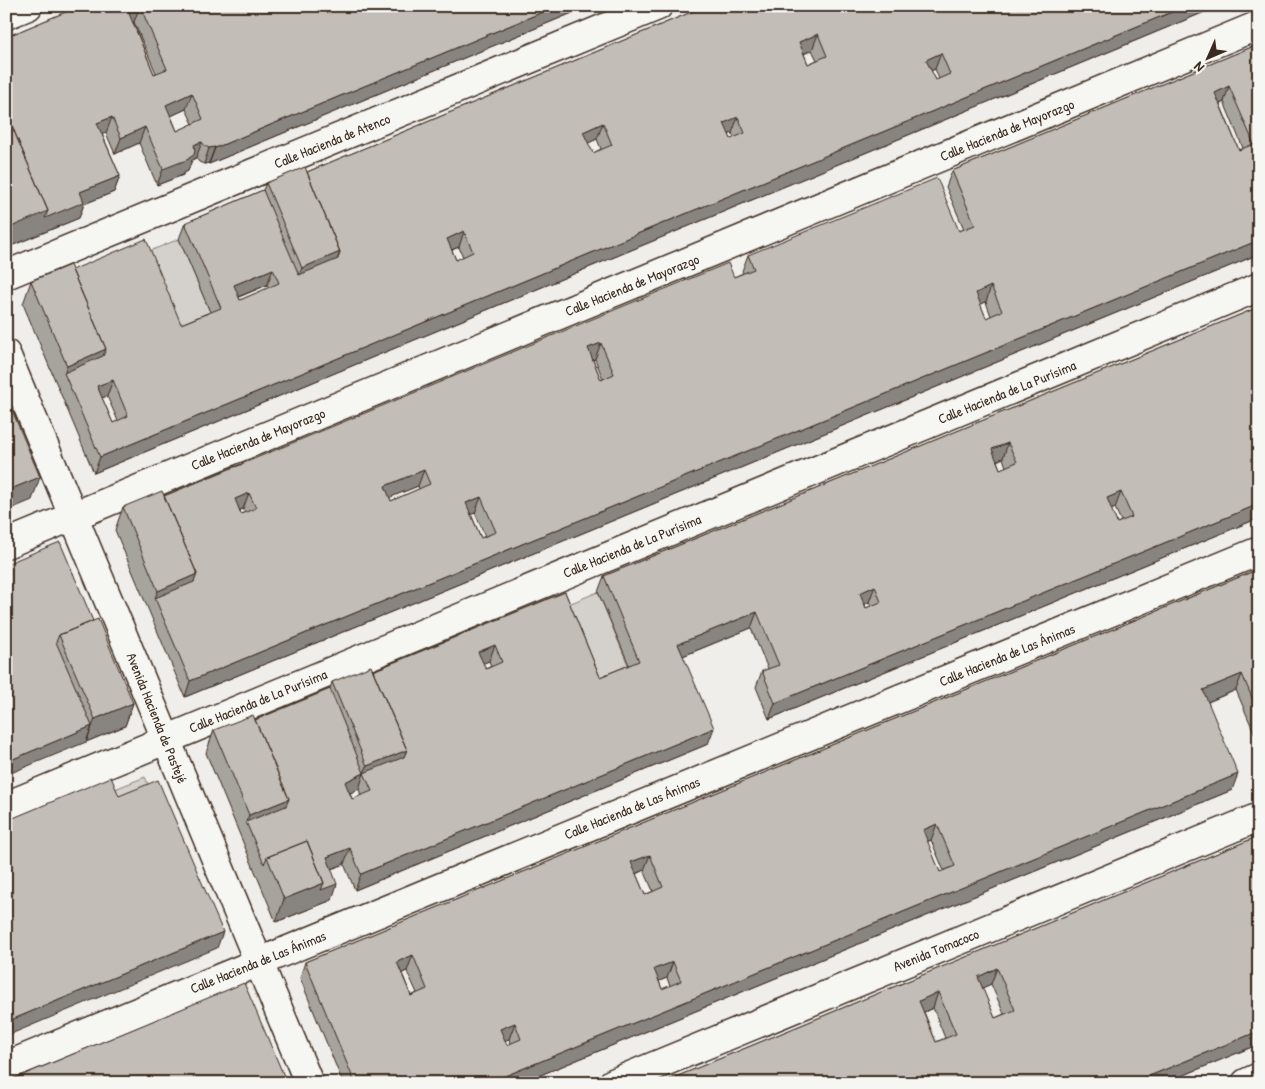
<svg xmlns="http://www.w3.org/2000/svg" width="1265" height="1089" font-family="'Patrick Hand',sans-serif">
	<rect width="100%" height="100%" fill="#efeeea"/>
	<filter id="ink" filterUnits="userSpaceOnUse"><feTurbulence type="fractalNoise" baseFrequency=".02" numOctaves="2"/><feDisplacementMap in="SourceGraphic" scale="10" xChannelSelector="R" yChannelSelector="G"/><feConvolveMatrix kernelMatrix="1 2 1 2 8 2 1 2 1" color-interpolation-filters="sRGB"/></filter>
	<g filter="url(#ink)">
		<!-- green -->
		<path fill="#d4d1cc" stroke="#887e75" d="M179,239L215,323L176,340L140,255Z
			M598,592L633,677L595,693L559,608Z
			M145,777L153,796L113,812L105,793Z"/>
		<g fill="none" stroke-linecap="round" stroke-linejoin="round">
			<!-- street casing -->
			<g stroke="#3b2a1e" stroke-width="31">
				<path id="street" d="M6,15L28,6
					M6,275L658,6
					M6,544L1259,25
					M6,806L1259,287
					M6,1066L1259,551
					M613,1083L1259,817
					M1246,1083L1259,1077"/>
			</g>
			<!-- secondary casing -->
			<g stroke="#3b2a1e" stroke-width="31">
				<path id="secondary" d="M6,354L309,1083"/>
			</g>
			<!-- street -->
			<use href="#street" stroke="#f6f6f2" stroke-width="28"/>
			<!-- secondary -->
			<use href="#secondary" stroke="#f6f6f2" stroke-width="28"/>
		</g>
		<!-- wall -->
		<path fill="#a7a39d" stroke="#3b2a1e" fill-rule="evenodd" d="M80,6H589L209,164V163L204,164L199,162L196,158L192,159L188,171L184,173L183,175L157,185L139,143L115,154L106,133L102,134L120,176L114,192L84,204L79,218L6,248V37ZM133,22H134L156,73L154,74ZM186,109L193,124L177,131L171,116Z
			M706,6H1219L94,473L23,304L31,281L72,270L181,324L210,312L179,239L185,223L263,190L266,183L307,172ZM812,50L817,60L808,64L804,54ZM935,69L939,79L936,80L931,71ZM732,133L734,138L731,139L729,135ZM597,139L601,149L593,153L588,143ZM459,247L463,257L456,260L452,250ZM267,285L269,288L240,300L239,297ZM107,396L118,421L113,423L102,398Z
			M1259,44V254L185,697L115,530L123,507L164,496L234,467L235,465L243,464L734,277L743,273L742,271L748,255L959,231L964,229L946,187L952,171ZM1224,102L1243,148L1239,150L1220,104ZM986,302L991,316L986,318L980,304ZM595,359L603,379L601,380L593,360ZM418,486L419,489L391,501L389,497ZM243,509L245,512L241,514L240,510ZM475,513L485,536L481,538L471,514Z
			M1259,307V518L769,719L756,687L762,671L768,669L751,628L683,656L708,744L355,890L344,864L331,869L332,900L276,922L206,753L214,730L255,720L330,689L332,682L373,671L565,592L600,677L629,665L598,592L604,576ZM1003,458L1006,467L1000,469L997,461ZM1115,508L1121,521L1117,523L1111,510ZM869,602L871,606L866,608L865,604ZM489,661L491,666L486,669L483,663ZM359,789L361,796L352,799L350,793Z
			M6,564L93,621L133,703L125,726L86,742Z
			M1259,569V744L1236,690L1208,702L1232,790L521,1083H343L300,978L305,962ZM931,840L944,871L940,872L927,842ZM644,870L653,891L645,895L636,874ZM407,971L417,993L411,996L402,973ZM667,978L670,986L662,989L659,981ZM509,1039L511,1043L507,1045L505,1040Z
			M1259,836V1044L1165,1083H661ZM991,984L1004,1014L995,1018L982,988ZM933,1008L945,1038L936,1042L924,1012Z"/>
		<!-- shaded-wall -->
		<path fill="#888480" stroke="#3b2a1e" d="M139,6H140L134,22L122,27L128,11Z
			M557,6H589L209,164L215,148Z
			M1186,6H1219L94,473L100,457Z
			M818,34L812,50L793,58L799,42Z
			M941,53L935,69L921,75L926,60Z
			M1229,86L1224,102L1209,109L1215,93Z
			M192,93L186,109L160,121L166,105Z
			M112,117L106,133L91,139L97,123Z
			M738,117L732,133L718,139L724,123Z
			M603,123L597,139L578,148L583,132Z
			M145,127L139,143L115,154L121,138Z
			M202,142L196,158L192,160L188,171L184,173L183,175L157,185L163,169L194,145Z
			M215,147L209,163L204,164L209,148Z
			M120,176L114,192L84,204L79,218L6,248V234L9,228L80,192Z
			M464,231L459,247L441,254L447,239Z
			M1259,240V254L185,697L190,681Z
			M340,252L332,275L293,291L302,268Z
			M273,269L267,285L228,301L234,285Z
			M991,286L986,302L970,309L976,293Z
			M601,343L595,359L582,364L588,348Z
			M106,349L98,372L64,373L67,366Z
			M113,380L107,396L91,402L97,386Z
			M1008,443L1003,458L986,465L992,449Z
			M424,470L418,486L379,502L385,486Z
			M40,477L32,500L6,511V491Z
			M1121,492L1115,508L1101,514L1107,498Z
			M249,493L243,509L229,514L235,499Z
			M481,497L475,513L461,519L466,503Z
			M1259,504V518L769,719L775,703Z
			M197,574L188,598H155L158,591Z
			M875,586L869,602L854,609L860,593Z
			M757,612L751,628L673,660L678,644Z
			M495,645L489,661L472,668L478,652Z
			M1242,674L1236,690L1198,706L1203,690Z
			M133,703L125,726L86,742L95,719Z
			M92,726L86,742L6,775V762Z
			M714,728L708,744L355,890L361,874Z
			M407,750L398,773H364L367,766Z
			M364,773L359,789L339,798L345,782Z
			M1238,774L1232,790L521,1083H488Z
			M289,799L280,822H246L249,815Z
			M937,824L931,840L917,846L923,830Z
			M350,848L344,864L321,873L327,857Z
			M650,855L644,870L626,878L631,862Z
			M324,883L337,884L332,900L276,922L284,899Z
			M223,932L217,948L6,1036V1022Z
			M413,955L407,971L391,978L397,962Z
			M673,962L667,978L649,985L654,969Z
			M997,968L991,984L972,993L978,977Z
			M938,992L933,1008L913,1017L919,1001Z
			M515,1023L509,1039L494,1045L500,1029Z
			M1259,1031V1044L1165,1083H1132Z"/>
		<!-- building -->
		<path fill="#c2bdb7" stroke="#3b2a1e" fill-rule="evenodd" d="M80,6H139L128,11L154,74L167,69L140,6H557L215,148V147L209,148L205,146L202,142L198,143L194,145L195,150L194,155L189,158V159L163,169L145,127L121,138L112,117L97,123L120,176L80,192L84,202L45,218L48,211L6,112V37ZM192,93L203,119L177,131L166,105Z
			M706,6H1186L100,457L64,373L103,356L106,349L72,270L146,239L181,324L221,308L185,223L263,190L299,275L338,259L340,252L307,172ZM818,34L827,56L808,64L799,42ZM941,53L950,74L936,80L926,60ZM738,117L745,133L731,139L724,123ZM603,123L612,145L593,153L583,132ZM464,231L473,252L456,260L447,239ZM273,269L279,283L240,300L234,285ZM113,380L128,416L113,423L97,386Z
			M1259,44V240L190,681L155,598L194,582L197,574L164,496L728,263L734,277L754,269L748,255L937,178L959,231L975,225L952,171ZM1229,86L1254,144L1239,150L1215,93ZM991,286L1002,311L986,318L976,293ZM601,343L614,374L601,380L588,348ZM424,470L430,484L391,501L385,486ZM249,493L256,508L241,514L235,499ZM481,497L496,532L481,538L466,503Z
			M6,112L48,211L9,228L6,222Z
			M305,167L340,252L302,268L266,183Z
			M70,265L106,349L67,366L31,281Z
			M1259,307V504L775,703L762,671L779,665L757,612L678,644L714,728L361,874L350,848L327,857L337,884L321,890L324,883L307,841L267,857L264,864L246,822L286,806L289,799L255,720L330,689L364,773L404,757L407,750L373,671L565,592L600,677L639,661L604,576ZM1008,443L1017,462L1000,469L992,449ZM1121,492L1132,517L1117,523L1107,498ZM875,586L881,602L866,608L860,593ZM495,645L502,662L486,669L478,652ZM364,773L372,791L352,799L345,782Z
			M6,396L40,477L6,491Z
			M242,462L243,464L235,467V465Z
			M162,491L197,574L158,591L123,507Z
			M60,542L93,621L59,635L56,642L92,726L6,762V564Z
			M1259,569V714L1242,674L1203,690L1238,774L488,1083H355L305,962ZM937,824L955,866L940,872L923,830ZM650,855L663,887L645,895L631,862ZM413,955L427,989L411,996L397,962ZM673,962L681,981L662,989L654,969ZM515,1023L521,1039L507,1045L500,1029Z
			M98,619L133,703L95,719L59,635Z
			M371,666L407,750L367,766L332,682Z
			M253,715L289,799L249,815L214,730Z
			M111,777L119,796L158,780L223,932L6,1022V821Z
			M1259,836V1031L1132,1083H661ZM997,968L1015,1010L995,1018L978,977ZM938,992L956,1034L936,1042L919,1001Z
			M307,841L324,883L284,899L267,857Z
			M244,983L287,1083H6V1082Z"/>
	</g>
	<g text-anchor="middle" stroke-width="5" stroke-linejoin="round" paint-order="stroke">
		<!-- street labels -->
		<g font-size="14" fill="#3b2a1e" stroke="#f6f6f2">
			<text transform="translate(1007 130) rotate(-22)" y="5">Calle Hacienda de Mayorazgo</text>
			<text transform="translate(332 141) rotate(-22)" y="5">Calle Hacienda de Atenco</text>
			<text transform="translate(632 285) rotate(-22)" y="5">Calle Hacienda de Mayorazgo</text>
			<text transform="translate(1007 392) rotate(-22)" y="5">Calle Hacienda de La Purísima</text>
			<text transform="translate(258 439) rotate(-22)" y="5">Calle Hacienda de Mayorazgo</text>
			<text transform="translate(632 546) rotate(-22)" y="5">Calle Hacienda de La Purísima</text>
			<text transform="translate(1007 655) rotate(-22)" y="5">Calle Hacienda de Las Ánimas</text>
			<text transform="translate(258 701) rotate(-22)" y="5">Calle Hacienda de La Purísima</text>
			<text transform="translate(157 718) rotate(68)" y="5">Avenida Hacienda de Pastejé</text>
			<text transform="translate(632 808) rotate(-22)" y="5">Calle Hacienda de Las Ánimas</text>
			<text transform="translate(936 950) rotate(-22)" y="5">Avenida Tomacoco</text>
			<text transform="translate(258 962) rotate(-22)" y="5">Calle Hacienda de Las Ánimas</text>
		</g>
	</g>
	<!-- margin -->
	<rect width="1265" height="1089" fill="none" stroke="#f6f6f2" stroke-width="25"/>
	<rect x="12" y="12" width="1240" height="1064" fill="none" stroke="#3b2a1e" stroke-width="2" filter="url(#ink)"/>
	<!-- north arrow -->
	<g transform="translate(1208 58) rotate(225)" stroke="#f6f6f2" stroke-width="4" paint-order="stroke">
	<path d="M0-4L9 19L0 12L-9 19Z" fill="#3b2a1e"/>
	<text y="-8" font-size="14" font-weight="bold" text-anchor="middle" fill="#3b2a1e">N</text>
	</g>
</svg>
